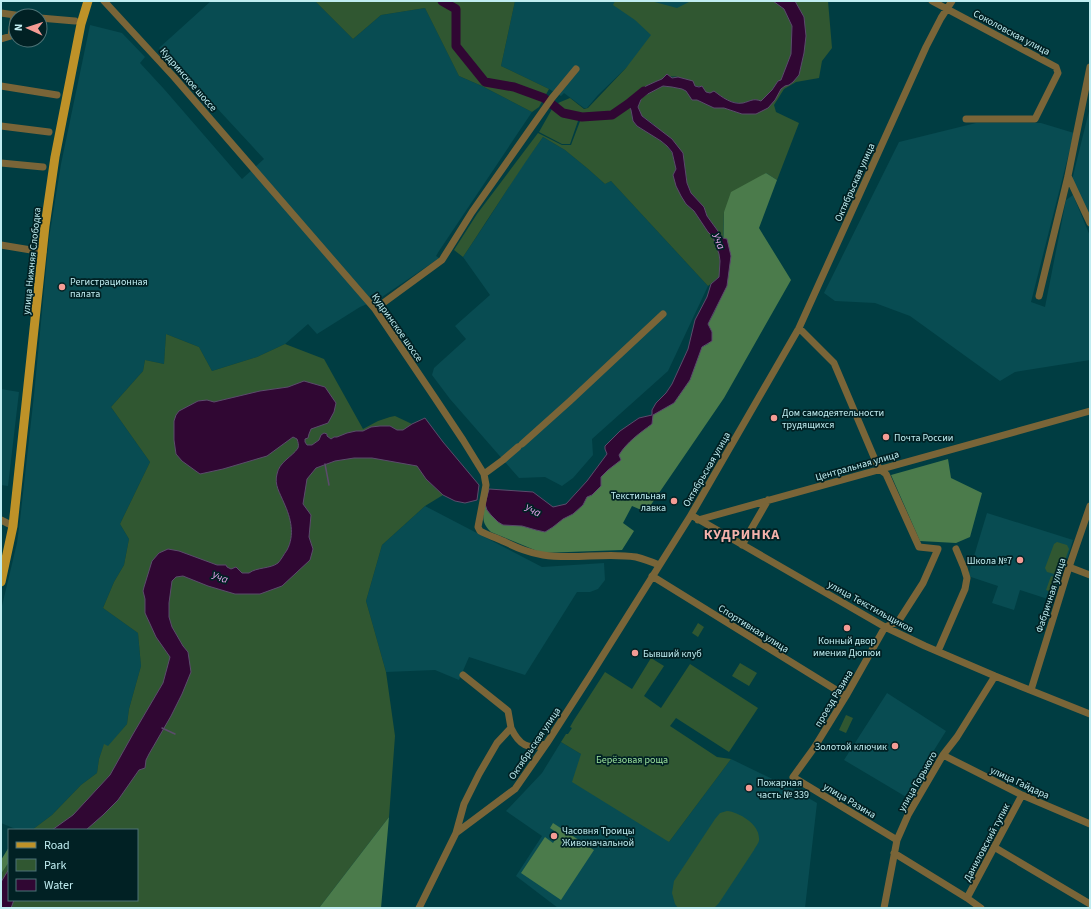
<svg xmlns="http://www.w3.org/2000/svg" width="1091" height="909" font-family="'Source Sans 3',sans-serif">
	<rect width="100%" height="100%" fill="#003d42"/>
	<!-- built -->
	<path fill="#084c52" d="M211,1H315L353,39L381,15L425,8L459,76L482,86L532,112L439,251L436,256L439,258L435,261L379,299L360,307L317,334L308,324L285,344L257,357L212,371L199,347L166,334L164,364L145,360L143,371L111,407L150,462L120,524L129,539L124,565L114,582L103,608L138,633L141,666L129,709L127,724L108,747L104,745L99,759L97,773L81,785L52,815L32,830H18L1,823V610L17,543L20,520L34,395L49,238L61,164L90,25L122,33L145,57L140,63L164,89L242,179L264,159L215,106L159,48Z
		M515,1H704L626,68L598,95L587,108H584L564,93L561,96L549,89L501,66Z
		M1090,107V217L1072,180Z
		M976,123H1041L1074,133L1031,302L1045,307L1066,200L1073,195L1090,236V360L1015,372L1000,381L910,316L875,303L835,301L824,293L899,142Z
		M543,137L565,150L587,168L605,184L611,181L708,286L668,371L592,439L593,455L573,478L562,486L545,477L519,478L450,399L432,375L434,368L466,339L455,326L490,295L463,257L489,218L522,166Z
		M1,389L19,392L8,486L1,485Z
		M425,506L542,567L604,563L605,580L598,589L590,592H577L525,675L469,657L459,680L435,670L386,672L366,601L382,545Z
		M987,513L1073,540L1054,601L1020,590L1014,610L992,603L998,586L968,576Z
		M887,693L946,731L926,763L932,767L913,801L844,760Z
		M561,742L581,754L669,842L731,759L789,787L817,803L805,908H558L516,876L542,836L506,811L542,773Z"/>
	<!-- green -->
	<path fill="#305731" d="M315,1H515L501,66L549,89L539,107L532,112L482,86L459,76L425,8L381,15L353,39Z
		M615,1H651L677,8L691,1H773L784,9L792,26L791,54L781,80L778,81L772,90L761,101C750,97 748,104 739,103C727,102 717,94 706,92L702,86C692,88 687,78 678,77C673,76 669,77 664,77L662,79L657,81L646,86L631,110L632,117L633,121L637,126L661,141L667,146L672,153L676,169L673,175L686,204L694,211L708,232L713,237L719,254L720,261L719,277L708,286L611,181L605,184L587,168L565,150L543,137C515,176 490,217 463,257L454,250L477,214L538,133L562,145H571L582,116L564,110L558,103L570,98L584,109L588,108L626,68L651,35L635,20L613,5Z
		M795,1H828L832,48L822,61L819,78L796,82L784,89L774,105L776,112L799,123L777,180L766,173L724,212L723,238L707,216L704,207L691,193L687,183L683,153L652,123L642,116L638,107L642,97L663,86L672,87L683,89L697,100L714,108H724L742,114L775,100L780,89L785,86L789,85L793,82L799,75L804,53V17Z
		M556,104L563,111L562,114L579,118L570,144H562L539,132L552,109Z
		M166,334L199,347L212,371L257,357L285,344L324,359L363,429L378,421L390,417L395,416L412,424L425,418L426,479L443,495L425,506L382,545L366,601L386,672L395,736L389,817L319,908H1V874L9,862V900H137V830H32L52,815L81,785L97,773L99,759L104,744L108,746L127,724L129,709L141,666L138,633L103,608L114,582L124,565L129,539L120,524L150,462L111,407L143,371L145,360L164,364Z
		M1057,542L1067,545L1069,549L1060,574L1058,575L1047,572L1045,568L1054,544Z
		M1051,576L1058,578L1053,593L1046,590Z
		M698,623L704,627L698,637L692,633Z
		M651,658L664,666L644,696L661,708L690,664L758,708L729,752L676,718L670,726L717,757L731,759L669,842L572,782L581,754L561,742L566,734H568L572,728L570,727L574,720L605,672L632,689Z
		M740,663L757,673L749,686L732,676Z
		M846,715L853,718L846,733L839,730Z
		M727,811C739,812 759,824 759,838C760,842 756,846 754,850L719,903L714,908H678L675,904L672,893L674,881L715,819L720,813Z"/>
	<!-- forest -->
	<path fill="#4b7b4b" d="M766,173L777,180L759,228L791,280L724,398L646,512L632,506L623,523L634,531L622,550L542,553L491,532C481,522 483,518 485,504L491,515L503,525L522,526L536,530L545,532L553,527L563,518L573,514L583,505L587,497L592,495L601,486V477L608,470L623,448L652,415L674,403L690,380L702,347L708,344L712,332L708,324L714,313L722,295L724,212L731,192Z
		M948,459L951,478L982,493L970,537L956,543L920,541L891,475Z
		M389,817L381,908H319Z
		M553,823L594,850L561,900L521,873L545,837L553,843L559,834L550,828Z
		M9,847V862L1,874V860Z"/>
	<!-- water -->
	<path fill="#300733" stroke="#5b4c6c" d="M773,1H795L804,17L806,36L804,53L799,75L793,82L789,85L785,86L781,89L775,100L768,108L756,114H742L724,108H714L697,100H692L686,91L682,89L672,87L663,86L642,97L638,107L642,116L672,139L683,153L687,183L691,193L704,207L707,216L723,238L727,239L731,256L727,286L708,324L712,332V341L702,347L690,380L674,403L653,415L652,424C640,433 627,442 619,455L621,460L608,470L601,477V486L592,495L587,497L583,505L573,514L563,519L553,527L545,532L536,530L522,526L503,525L498,522L491,515L487,510L485,504L489,489L533,492L553,507L566,504L587,481L607,454L605,449V446L620,431L639,418L652,415V410L656,403L666,393L672,384L688,349L695,320L707,297L711,284L719,277L720,261L719,254L713,237L708,232L694,211L686,204L681,196L676,186L673,175L676,169L672,152L667,146L661,141L637,126L633,121L631,110L629,106L646,86L657,81L662,79L667,74L672,78L678,77L693,81L695,86L699,87L702,86L706,92L710,93L714,91C722,97 732,105 743,103C751,101 753,98 761,101L772,90L778,81L781,80L791,54L792,26L784,9Z
		M304,381L325,387L336,403L334,412L328,423L311,429L309,434L308,438L305,439V442L307,445H312L319,440L321,435L324,433L327,434V436L331,439L334,437H337L347,433L356,431H363L371,427L380,426H390L397,430H403L412,424L425,418L443,442L479,485L477,500L465,503L455,501L443,495L426,479L417,466L372,458H354L335,461L316,468L307,479L303,504L311,515L309,537L313,549L310,560L282,586L260,594H235L208,586L183,576L176,577L172,581L169,603V617L172,627L183,646L188,652L191,672L182,694L171,716L149,754L146,760L145,768L139,770L118,800L103,815L86,830H52L73,815L110,775L133,734L163,683L170,657L156,637L145,613V599L143,591L144,587L152,561L159,553L168,549L179,551L217,565H226L227,567L231,569L236,567L242,573H249C257,567 270,569 278,563C281,560 284,554 287,550C295,535 291,518 284,503C280,493 274,485 277,474C279,462 292,457 298,448C299,445 298,442 297,439L293,437L267,456L223,469L200,474L182,461L176,454L174,440V421L176,415L179,411L198,401L207,400L214,402L260,391L288,387Z
		M9,869V900H14L11,908H1V882Z"/>
	<g fill="none" stroke-linecap="round" stroke-linejoin="round">
		<!-- stream -->
		<path stroke="#5b4c6c" stroke-width="1.5" d="M325,464L329,485
			M162,728L175,734"/>
		<!-- river -->
		<path stroke="#300733" stroke-width="9" d="M442,1L456,9V46L485,82L514,87L544,98L563,113L582,117L612,115L628,104L644,91"/>
		<!-- minor -->
		<path stroke="#7a6538" stroke-width="7" d="M104,1L174,77L375,309L435,398L463,440L484,474L486,485L478,527L480,531C487,535 495,537 503,541C516,547 528,553 543,555C574,560 605,552 636,557C644,559 652,562 659,565
			M932,1L1056,67L1058,73L1035,119H966
			M1,13L22,16
			M40,18L75,21
			M1,39L11,36L14,15
			M1,86L57,95
			M1,126L49,132
			M1,163L43,167
			M1068,176L1090,223
			M1,245L43,252
			M1039,296L1068,176L1090,67
			M375,309L442,260L472,212L552,98L576,69
			M799,328L834,363L879,469L886,474L919,547L938,549L923,583L898,622L885,627L846,696L814,748L793,777L897,840
			M522,444L570,401L663,314
			M484,474L503,460L518,447
			M691,515L885,627L925,646L995,676L1090,714
			M1,520L13,526
			M698,520L1090,411
			M742,545L768,500
			M1069,567L1090,575
			M652,576L846,696
			M938,651L965,589L967,578L964,568L956,549
			M1031,690L1069,567L1090,506
			M511,728C519,745 528,751 547,743
			M943,755L1022,795L1090,824
			M456,833L464,804L479,774L497,743L511,728L508,711L463,675
			M994,847L1090,904
			M894,853L967,898L981,908
			M967,898L1022,795
			M419,908L456,833L515,789L547,743L590,676L691,515L799,328L926,47L941,18L952,1
			M884,908L897,840L908,815L943,755L957,737L995,676"/>
		<!-- major -->
		<path stroke="#be9228" stroke-width="9" d="M1,582L13,526L45,226L55,157L81,24L88,1"/>
	</g>
	<!-- markers -->
	<g fill="#f59c95" stroke="#012124" stroke-width="1.5">
		<circle cx="62" cy="287" r="4"/>
		<circle cx="774" cy="418" r="4"/>
		<circle cx="886" cy="437" r="4"/>
		<circle cx="674" cy="501" r="4"/>
		<circle cx="1020" cy="560" r="4"/>
		<circle cx="847" cy="628" r="4"/>
		<circle cx="635" cy="653" r="4"/>
		<circle cx="895" cy="746" r="4"/>
		<circle cx="749" cy="788" r="4"/>
		<circle cx="554" cy="836" r="4"/>
	</g>
	<g text-anchor="middle" stroke-width="3.5" stroke-linejoin="round" paint-order="stroke">
		<!-- street labels -->
		<g font-size="10" fill="#c0edf1" stroke="#012124">
			<text transform="translate(1012 32) rotate(28)" y="4">Соколовская улица</text>
			<text transform="translate(189 79) rotate(49)" y="4">Кудринское шоссе</text>
			<text transform="translate(854 182) rotate(-66)" y="4">Октябрьская улица</text>
			<text transform="translate(31 261) rotate(-84)" y="4">улица Нижняя Слободка</text>
			<text transform="translate(398 327) rotate(55)" y="4">Кудринское шоссе</text>
			<text transform="translate(857 465) rotate(-16)" y="4">Центральная улица</text>
			<text transform="translate(706 469) rotate(-60)" y="4">Октябрьская улица</text>
			<text transform="translate(1050 595) rotate(-72)" y="4">Фабричная улица</text>
			<text transform="translate(871 606) rotate(29)" y="4">улица Текстильщиков</text>
			<text transform="translate(754 628) rotate(32)" y="4">Спортивная улица</text>
			<text transform="translate(833 698) rotate(-59)" y="4">проезд Разина</text>
			<text transform="translate(534 743) rotate(-56)" y="4">Октябрьская улица</text>
			<text transform="translate(917 781) rotate(-60)" y="4">улица Горького</text>
			<text transform="translate(1020 782) rotate(25)" y="4">улица Гайдара</text>
			<text transform="translate(850 800) rotate(31)" y="4">улица Разина</text>
			<text transform="translate(986 842) rotate(-62)" y="4">Даниловский тупик</text>
		</g>
		<!-- poi labels -->
		<g font-size="10" fill="#c0edf1" stroke="#012124" text-anchor="start">
			<text x="70" y="285">Регистрационная<tspan x="70" dy="12">палата</tspan></text>
			<text x="782" y="416">Дом самодеятельности<tspan x="782" dy="12">трудящихся</tspan></text>
			<text x="894" y="441">Почта России</text>
			<text x="666" y="499" text-anchor="end">Текстильная<tspan x="666" dy="12">лавка</tspan></text>
			<text x="1012" y="564" text-anchor="end">Школа №7</text>
			<text x="847" y="644" text-anchor="middle">Конный двор<tspan x="847" dy="12">имения Дюпюи</tspan></text>
			<text x="643" y="657">Бывший клуб</text>
			<text x="887" y="750" text-anchor="end">Золотой ключик</text>
			<text x="757" y="786">Пожарная<tspan x="757" dy="12">часть № 339</tspan></text>
			<text x="562" y="834">Часовня Троицы<tspan x="562" dy="12">Живоначальной</tspan></text>
		</g>
		<!-- park labels -->
		<g font-size="10" fill="#9ce29c" stroke="#012124">
			<text x="632" y="763">Берёзовая роща</text>
		</g>
		<!-- water labels -->
		<g font-size="11" font-style="italic" fill="#e6a4eb" stroke="#012124">
			<text transform="translate(719 241) rotate(67)" y="4">Уча</text>
			<text transform="translate(533 510) rotate(23)" y="4">Уча</text>
			<text transform="translate(220 577) rotate(17)" y="4">Уча</text>
		</g>
		<!-- district labels -->
		<g font-size="14" font-weight="bold" letter-spacing="1" fill="#f5b2ac" stroke="#012124">
			<text x="742" y="539">КУДРИНКА</text>
		</g>
	</g>
	<!-- border -->
	<rect width="1091" height="909" fill="none" stroke="#c0edf1" stroke-width="4"/>
	<!-- legend -->
	<rect x="8" y="829" width="130" height="72" fill="#012124" stroke="#4d7376"/>
	<rect x="16" y="842" width="20" height="6" fill="#be9228" stroke="#4d7376"/>
	<text x="44" y="849" font-size="12" fill="#c0edf1">Road</text>
	<rect x="16" y="859" width="20" height="12" fill="#305731" stroke="#4d7376"/>
	<text x="44" y="869" font-size="12" fill="#c0edf1">Park</text>
	<rect x="16" y="879" width="20" height="12" fill="#300733" stroke="#4d7376"/>
	<text x="44" y="889" font-size="12" fill="#c0edf1">Water</text>
	<!-- north arrow -->
	<g transform="translate(28 28) rotate(273)"><circle r="19" fill="#012124" stroke="#4d7376"/>
	<path d="M0-3L7 15L0 10L-7 15Z" fill="#f59c95"/>
	<text y="-6" font-size="11" font-weight="bold" text-anchor="middle" fill="#c0edf1">N</text>
	</g>
</svg>
